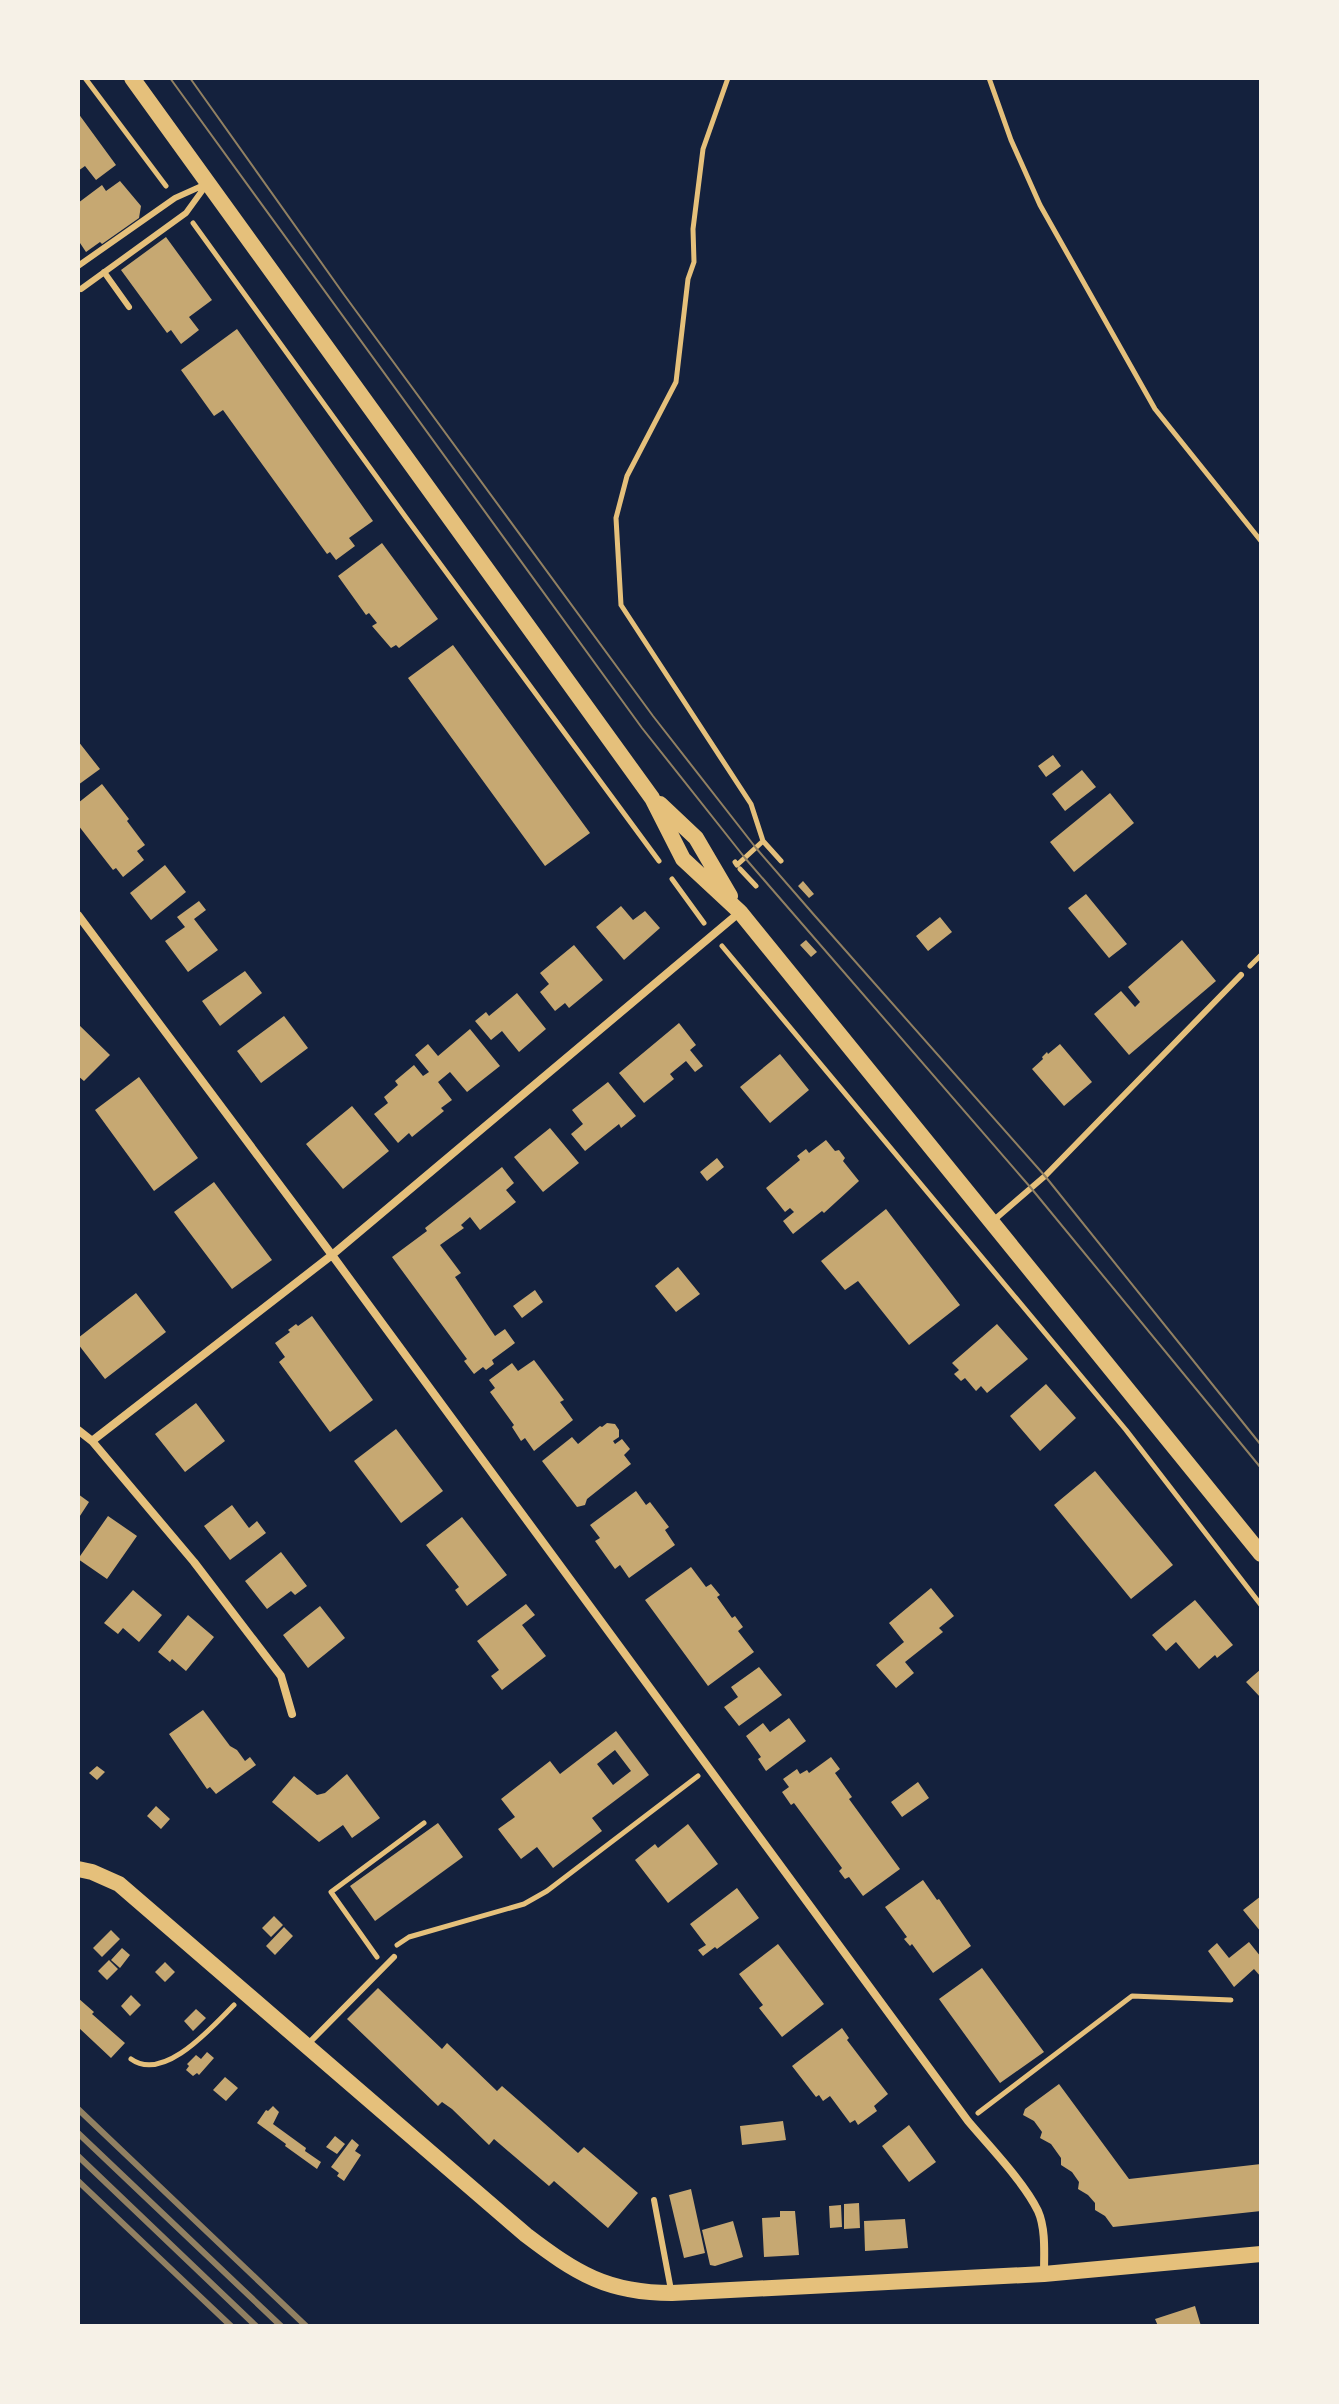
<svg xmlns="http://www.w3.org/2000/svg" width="1339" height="2404" font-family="Helvetica,sans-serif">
	<rect width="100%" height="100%" fill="#14213d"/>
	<!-- building -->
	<path fill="#c6a872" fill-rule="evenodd" d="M78,113L116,165L96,180L85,166L78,171Z
		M120,181L141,206L139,218L102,244L100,242L86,252L78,240V203L102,185L106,191Z
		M166,237L212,300L189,317L199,330L181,344L171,330L167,333L121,270Z
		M237,329L373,521L349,538L355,546L336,560L330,552L327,554L223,410L214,416L181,370Z
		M382,543L438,619L399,648L396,645L391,648L372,626L377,623L369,613L366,615L338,576Z
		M453,645L590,833L545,866L408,678Z
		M78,741L100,769L78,785Z
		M1053,755L1061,766L1046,777L1038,766Z
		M1082,770L1096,787L1065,811L1052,794Z
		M102,784L129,819L127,821L145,845L137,851L144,860L123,877L116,868L113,870L78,825V803Z
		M1110,793L1134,823L1074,872L1050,842Z
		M165,865L186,892L151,920L130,893Z
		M803,881L814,894L809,898L798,886Z
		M1086,894L1127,944L1109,958L1068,908Z
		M199,901L206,910L194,919L218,950L188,972L165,941L185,927L177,917Z
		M621,906L633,920L645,911L660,928L624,960L596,927Z
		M940,917L952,932L928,951L916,936Z
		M806,940L817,952L811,957L800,945Z
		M1182,940L1216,981L1129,1055L1094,1014L1121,991L1135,1007L1140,1002L1128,987Z
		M574,945L603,980L569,1008L565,1003L555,1011L540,992L549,984L540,973Z
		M245,971L262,993L220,1026L202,1001Z
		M517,993L546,1029L519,1052L502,1031L491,1040L475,1021L486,1012L489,1016Z
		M284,1016L308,1048L261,1083L237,1051Z
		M679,1023L696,1045L690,1050L703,1066L695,1072L686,1061L670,1074L674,1079L644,1103L619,1073Z
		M78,1024L110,1055L84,1081L78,1076Z
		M470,1029L500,1066L467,1092L450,1072L438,1082L452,1100L441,1108L444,1111L412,1137L409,1133L398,1143L374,1114L388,1103L384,1097L398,1085L395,1081L414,1065L423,1076L429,1072L415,1055L428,1044L438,1056Z
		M1060,1044L1092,1082L1064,1106L1032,1069L1043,1059L1042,1057L1047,1052L1048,1054Z
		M780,1054L809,1090L770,1123L740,1087Z
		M139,1077L198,1158L154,1191L95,1110Z
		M608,1082L636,1116L621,1128L619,1124L585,1151L571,1134L583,1124L572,1110Z
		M352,1106L389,1151L343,1189L306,1144Z
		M550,1128L579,1163L543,1192L514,1157Z
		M826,1140L835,1151L839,1150L845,1158L843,1161L859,1181L824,1213L822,1211L793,1234L783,1221L794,1212L790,1208L785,1212L766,1188L800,1160L797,1156L806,1149L809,1153Z
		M717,1158L724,1167L707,1181L700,1172Z
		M502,1167L514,1183L506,1190L516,1202L480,1230L470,1217L461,1225L464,1228L440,1245L461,1273L455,1277L495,1336L505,1329L515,1343L492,1360L494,1364L486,1370L483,1367L474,1374L464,1361L467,1359L392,1257L427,1231L425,1228Z
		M214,1182L272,1260L232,1289L174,1212Z
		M886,1209L960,1305L909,1345L858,1281L845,1290L821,1261Z
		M678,1267L700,1294L676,1312L655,1286Z
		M535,1290L543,1302L522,1318L513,1306Z
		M136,1293L166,1332L105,1379L78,1344V1338Z
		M312,1316L373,1400L330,1432L279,1362L285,1357L275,1343L290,1332L288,1330L296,1324L298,1326Z
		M997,1324L1028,1359L987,1393L981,1386L976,1391L965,1378L961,1381L954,1374L959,1370L952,1363Z
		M534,1360L564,1400L560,1402L573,1420L534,1451L525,1438L521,1441L512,1427L514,1425L490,1392L495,1388L489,1380L512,1363L518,1371Z
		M1046,1384L1076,1418L1040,1451L1010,1416Z
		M196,1403L225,1441L185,1472L155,1434Z
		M607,1423L615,1424L619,1430V1437L613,1441L615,1444L622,1439L630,1449L624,1455L631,1464L587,1499L585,1505L577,1507L542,1461L572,1437L578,1444L600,1426L602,1427Z
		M396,1429L443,1491L401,1523L354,1461Z
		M1095,1471L1173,1565L1131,1599L1054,1505Z
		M636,1491L646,1505L650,1502L669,1527L665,1530L675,1545L629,1578L620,1565L615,1569L595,1541L600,1538L590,1525Z
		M78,1494L89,1502L78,1519Z
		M232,1505L249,1528L257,1521L266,1533L230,1560L204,1526Z
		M108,1516L137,1536L107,1579L78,1559Z
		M462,1517L507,1575L467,1606L455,1590L459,1587L426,1545Z
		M281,1552L307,1586L295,1595L291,1591L267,1609L245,1581Z
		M691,1567L706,1587L711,1584L720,1595L717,1597L732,1618L735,1616L743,1627L738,1631L754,1652L708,1686L645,1600Z
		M931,1588L954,1616L939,1628L943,1632L905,1662L914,1673L896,1688L876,1665L904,1642L889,1623Z
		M133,1590L162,1615L139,1642L123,1628L118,1634L104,1623Z
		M1195,1600L1233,1645L1217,1658L1215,1655L1199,1669L1176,1642L1166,1651L1152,1635Z
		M526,1604L535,1615L522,1625L546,1656L502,1690L491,1676L499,1670L477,1641Z
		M320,1606L345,1638L308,1668L283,1635Z
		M188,1615L214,1637L186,1671L172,1659L170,1662L158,1652Z
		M759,1667L782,1695L739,1726L724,1707L738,1697L731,1687Z
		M1261,1669V1698L1246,1682Z
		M203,1710L230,1746L237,1750L245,1761L250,1757L256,1765L216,1794L210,1787L207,1789L169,1734Z
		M789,1718L806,1741L766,1771L758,1759L761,1757L746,1736L763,1723L770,1732Z
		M616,1731L649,1775L592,1818L602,1831L553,1868L537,1847L521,1859L498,1829L515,1817L501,1799L550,1761L560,1774ZM615,1750L631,1771L613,1785L597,1764Z
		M831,1757L840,1769L835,1773L852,1797L849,1799L900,1869L863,1896L849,1877L845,1879L839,1871L842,1868L794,1803L791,1805L782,1792L789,1787L783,1779L797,1769L800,1774L807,1770L809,1773Z
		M97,1766L105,1772L97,1780L89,1773Z
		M347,1774L380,1818L352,1838L343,1825L319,1842L272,1802L294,1776L317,1795L325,1793Z
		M918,1782L929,1798L902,1817L891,1802Z
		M156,1806L170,1819L161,1829L147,1816Z
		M438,1823L463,1857L375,1921L350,1886Z
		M688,1824L718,1864L668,1903L635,1860L655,1844L658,1848Z
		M923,1880L937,1900L939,1899L971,1946L933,1973L912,1944L910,1946L904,1939L907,1937L885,1907Z
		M737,1888L759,1918L717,1949L715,1947L703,1956L698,1950L706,1945L690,1924Z
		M1261,1896V1932L1243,1910Z
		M274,1916L283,1925L271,1937L262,1928Z
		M284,1927L293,1936L275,1955L266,1946Z
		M111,1930L120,1939L102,1957L93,1948Z
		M1249,1942L1261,1957V1977L1254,1969L1234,1987L1208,1951L1217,1943L1229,1958Z
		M778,1944L824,2004L782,2037L759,2008L763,2005L739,1974Z
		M122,1948L130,1955L120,1968L111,1960Z
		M109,1960L118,1969L107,1980L98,1971Z
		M165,1962L175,1972L165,1982L155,1972Z
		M982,1968L1044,2052L1000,2083L939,1999Z
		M378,1988L442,2049L447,2043L497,2091L502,2086L578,2153L584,2147L638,2193L608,2228L554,2181L549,2186L494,2139L489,2145L452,2109L442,2102L438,2106L347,2019Z
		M131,1995L141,2005L130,2016L121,2006Z
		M78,1998L94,2012L92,2014L125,2043L111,2058L78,2027Z
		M196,2009L206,2018L193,2031L184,2021Z
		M842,2028L849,2038L847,2040L888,2094L874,2106L877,2111L858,2125L855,2120L850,2123L830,2096L823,2101L819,2095L816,2097L792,2066Z
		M207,2052L214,2058L199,2075L197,2073L193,2076L186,2070L189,2066L187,2064L196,2055L201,2059Z
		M225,2077L238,2088L226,2101L213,2090Z
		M1059,2084L1129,2179L1261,2164V2211L1113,2227L1105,2216L1095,2210V2203L1088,2195L1078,2189L1079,2182L1072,2172L1061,2165V2158L1051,2144L1040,2138L1042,2132L1034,2121L1023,2115L1025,2109Z
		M273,2106L279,2112L273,2124L306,2148L305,2151L321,2162L317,2169L285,2146L286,2144L257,2123L266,2110L268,2111Z
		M783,2121L786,2140L742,2145L740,2126Z
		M909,2125L936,2162L909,2182L882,2146Z
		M335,2136L345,2144L337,2154L326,2147Z
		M352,2139L359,2145L355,2151L361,2155L344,2181L337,2176L339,2173L331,2167Z
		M691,2189L705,2253L684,2258L669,2195Z
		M859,2203L860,2228L844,2229V2204Z
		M841,2205L842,2227L830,2228L829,2206Z
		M780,2211H795L799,2255L764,2257L762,2218L780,2217Z
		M905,2219L908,2248L865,2251L864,2221Z
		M733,2221L743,2257L715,2266L710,2265L702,2230Z
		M1195,2306L1201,2326H1158L1155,2319Z"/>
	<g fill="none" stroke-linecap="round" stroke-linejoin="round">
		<!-- path -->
		<path stroke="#e5c07b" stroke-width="5" d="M85,78L166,186
			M728,78L703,149L693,229L694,262L688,279L676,382L627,476L616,518L621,605L751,804L763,841L781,861
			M989,78L1011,140L1040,205L1155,409L1261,541
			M193,223L407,519L659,861
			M735,862L737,865L763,841
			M740,869L756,886
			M672,879L704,923
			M722,946L1126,1430L1261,1605
			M1250,966L1261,955
			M397,1945L409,1937L524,1904L547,1891L698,1776
			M377,1957L331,1892L424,1823
			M131,2059C164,2083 212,2027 234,2005
			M978,2113L1132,1996L1231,2000"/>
		<!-- service -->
		<path stroke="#e5c07b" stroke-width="6" d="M78,266L175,198L204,185
			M104,272L129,307
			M81,289L186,213L207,184
			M994,1220L1045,1176L1241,975
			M307,2045L394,1957
			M654,2200L671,2290"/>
		<!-- minor -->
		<path stroke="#e5c07b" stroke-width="8" d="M78,915L332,1255L968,2121C989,2146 1024,2182 1038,2211C1046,2229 1044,2254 1044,2274
			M78,1430L92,1441L194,1562L281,1676L292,1714
			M92,1441L332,1255L740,912"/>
		<!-- secondary -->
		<path stroke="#e5c07b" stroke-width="16" d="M132,78L652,798L683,859L740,912L1261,1554
			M660,804L696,838L730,896
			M78,1869L92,1872L119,1884L526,2235C576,2273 607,2293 672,2293L1044,2274L1261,2254"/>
		<!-- tram -->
		<path stroke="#918062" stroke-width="2" d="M170,78L642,728L745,858L1031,1188L1261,1468
			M190,78L345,296L653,716L756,848L815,916L1045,1176L1261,1445"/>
		<!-- rail -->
		<path stroke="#918062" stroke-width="6" d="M78,2109L306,2326
			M78,2133L281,2326
			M78,2156L256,2326
			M78,2181L231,2326"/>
	</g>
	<!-- border -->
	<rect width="1339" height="2404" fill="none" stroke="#f6f1e7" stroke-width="160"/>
</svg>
